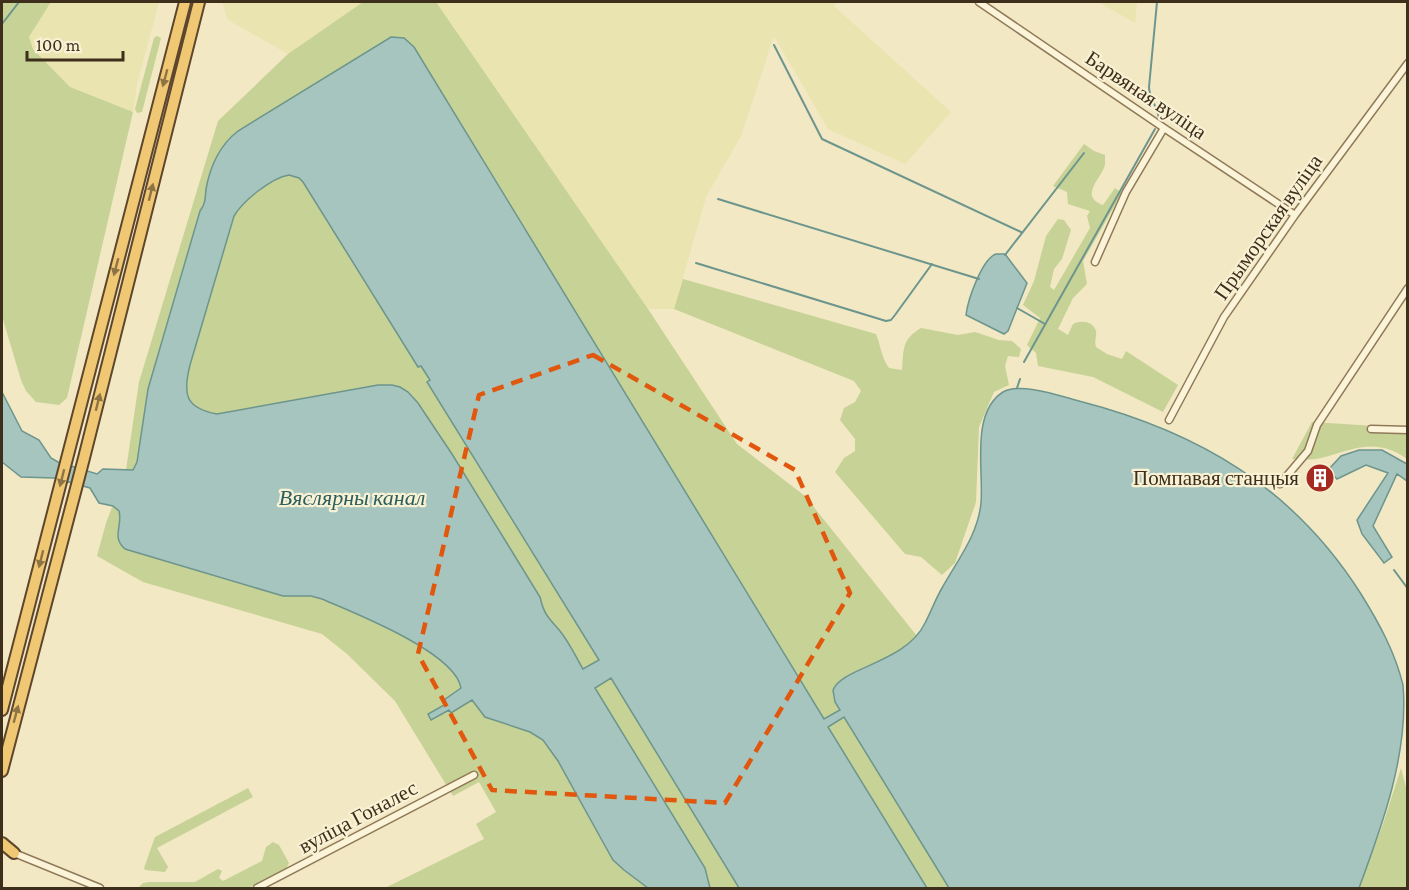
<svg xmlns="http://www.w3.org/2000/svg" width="1409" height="890" font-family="'Crimson Pro',serif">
	<rect width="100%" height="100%" fill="#f2e8c4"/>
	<!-- farmland -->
	<path fill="#e9e4b0" d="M51,2H159L137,84L133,112L70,87L33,48L29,38Z
		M222,2H363L288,54L228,20Z
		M436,2H835L834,6L951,112L905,164L828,129L774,36L741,136L706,197L674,309H648Z
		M1098,2H1137L1135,23Z"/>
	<!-- green -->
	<path fill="#c7d296" d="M2,2H51L29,37L33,49L70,87L133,112L67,398L59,405L36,402L26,391L21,380L2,316Z
		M363,2H436L648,309L737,444L805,496L917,636C899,659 869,661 847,677C841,681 837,690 833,696L949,888H385L484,839L476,824L496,812L479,782L453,796L395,701L347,654L322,634L143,582L97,556L106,523L126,470L139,382L218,121L288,54Z
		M157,36L161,38L142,112L137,113L135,109L154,38Z
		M1084,144L1094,151L1105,155C1105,156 1105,164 1105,165C1102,178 1078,196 1103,205L1115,188L1122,193L1083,261L1087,284L1073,298L1058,329L1068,335L1073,324C1081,320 1093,321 1096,331C1097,336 1094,341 1096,347L1107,354L1122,359L1126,351L1178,385L1163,412L1093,377L1038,366L1036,353L1027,345L1040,318L1023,305L1034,281L1046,236L1058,219L1064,220L1071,230L1062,259L1054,269L1050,287L1054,290L1090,228L1087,216L1090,211L1068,204L1067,192L1053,186Z
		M683,279L876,334C881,346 881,357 889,368L902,370C904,350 901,340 921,328L958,335L975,332L999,340L1012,341L1021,349L1019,357L1008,356L1005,366L1009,385L994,392L979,427L976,502L955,563L942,575L921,557L905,554L835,472L844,458L855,451V439L840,420L844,408L855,402L861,391L854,381L674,309Z
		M1312,422L1407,428V459C1373,435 1351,452 1316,459C1308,460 1300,459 1292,459Z
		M1401,768L1408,795L1407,888H1359L1383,824Z
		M248,788L253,797L157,848L168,867L165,872L145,870L144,868L155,837Z
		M273,842L279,845L289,863L285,871L248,888H138L143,883L149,882H195L218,869L222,871L219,878L223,881L262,861L266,847Z"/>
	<!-- water -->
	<path fill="#a6c5be" stroke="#6c958d" stroke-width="1.5" fill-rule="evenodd" d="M391,37L404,38L414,47L824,719L840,710L835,702L833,690C842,667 906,663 925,623C931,612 935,600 942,588C957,561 978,535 981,503C984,471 970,413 1003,392C1020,382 1060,396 1079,401C1199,432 1294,488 1361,594C1379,623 1395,652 1403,685C1409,753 1382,826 1359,888H949L844,717L828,727L927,888H739L611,678L595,688L705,868L710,888H648L624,870L613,860L604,844L558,761L543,740L530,732L485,717L472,700L451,713L449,710L431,720L428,714L446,704L444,700L461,688C455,652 354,613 322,599L311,596H283L125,549C111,537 123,526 119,511L113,506L99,503L90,488L54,478L21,477L2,462V392L22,431L39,440L51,458L58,462L97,474L103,469L133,470L137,462L148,389L200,211C206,203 205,198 206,189C210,167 220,145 238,131ZM289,175L299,178L303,182L418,367L421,366L430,380L427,382L599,660L583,669C576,657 569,642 560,631C549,618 544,615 540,597L452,454L418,403L408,392L400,387L392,385H378L217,414C184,408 183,393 190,365L234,216C243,201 271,178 289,175Z
		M996,254H1005L1027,283L1008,331L1004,334L966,315C968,299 982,259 996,254Z
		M1359,450H1382L1407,464V481L1397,474L1373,526L1392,557L1384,563L1362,534L1357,520L1388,473L1366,465L1337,479L1328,470L1341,456Z"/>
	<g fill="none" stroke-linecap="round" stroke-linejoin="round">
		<!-- stream -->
		<path stroke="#6c958d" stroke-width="2" d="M1157,2L1149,87C1149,99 1158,107 1159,119
			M2,24L19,2
			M774,45L822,139L1021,232
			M718,199L979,279
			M1005,255L1084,153
			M696,263L886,321L891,320L895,315L932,264
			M1017,308L1045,324
			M1024,362L1155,129
			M1017,388L1020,379
			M1394,570L1408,589"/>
		<!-- minor casing -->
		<g stroke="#8f7958" stroke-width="9">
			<path id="minor" d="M979,2L1164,128L1295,215
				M1095,262L1126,192L1164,128
				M1169,420L1224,317L1295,215L1408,63
				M1371,429L1408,430
				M1280,484L1308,451L1317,425L1408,288
				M14,853L100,888
				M257,888L474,775"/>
		</g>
		<!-- trunk casing -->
		<g stroke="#5d462d" stroke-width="14">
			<path id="trunk" d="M2,710L185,2
				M2,771L84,458L199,2
				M2,843L14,853"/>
		</g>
		<!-- minor -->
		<use href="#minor" stroke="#fcf4d8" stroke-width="6"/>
		<!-- trunk -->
		<use href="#trunk" stroke="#f0c873" stroke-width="10"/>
	</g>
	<!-- one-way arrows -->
	<defs><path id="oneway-solid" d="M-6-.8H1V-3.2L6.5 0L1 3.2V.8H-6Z" transform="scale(1.5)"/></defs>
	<g fill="#8e7444">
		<use href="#oneway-solid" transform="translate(165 78) rotate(105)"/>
		<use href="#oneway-solid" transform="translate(151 192) rotate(-76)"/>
		<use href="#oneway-solid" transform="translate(116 267) rotate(105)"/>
		<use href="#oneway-solid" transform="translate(98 402) rotate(-76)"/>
		<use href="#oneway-solid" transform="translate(62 478) rotate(104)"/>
		<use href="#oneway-solid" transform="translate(41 559) rotate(104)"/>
		<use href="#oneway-solid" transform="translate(16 714) rotate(-75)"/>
	</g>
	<!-- marked area -->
	<path fill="none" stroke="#e0570d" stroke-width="4.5" stroke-dasharray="12 8" stroke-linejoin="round" d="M593,355L795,470L850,593L725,803L492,790L418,654L479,395Z"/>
	<!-- icons -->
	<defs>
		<g id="building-disc" transform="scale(1.5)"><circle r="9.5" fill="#a42a22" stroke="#f9f1d4"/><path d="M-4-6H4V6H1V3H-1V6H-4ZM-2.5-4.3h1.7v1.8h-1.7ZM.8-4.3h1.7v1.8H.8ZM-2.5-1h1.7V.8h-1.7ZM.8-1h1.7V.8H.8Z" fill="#fff"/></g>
	</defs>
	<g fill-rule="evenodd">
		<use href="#building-disc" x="1320" y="478"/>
	</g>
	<g text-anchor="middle" stroke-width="4.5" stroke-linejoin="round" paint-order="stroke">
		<!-- street labels -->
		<g font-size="21" fill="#3e2f1d" stroke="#f9f1d4">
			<text transform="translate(1146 95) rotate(34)" y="7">Барвяная вуліца</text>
			<text transform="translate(1268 227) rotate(-55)" y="7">Прыморская вуліца</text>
			<text transform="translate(358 817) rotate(-28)" y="7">вуліца Гоналес</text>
		</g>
		<!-- poi labels -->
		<g font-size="21" fill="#3e2f1d" stroke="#f9f1d4" text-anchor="end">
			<text x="1299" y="485">Помпавая станцыя</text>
		</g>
		<!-- water labels -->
		<g font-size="22" font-style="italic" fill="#2b5f5f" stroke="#f9f1d4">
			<text x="352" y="505">Вяслярны канал</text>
		</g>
	</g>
	<!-- border -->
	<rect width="1409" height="890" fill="none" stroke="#3e2f1d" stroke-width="6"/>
	<!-- scale -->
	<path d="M27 51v9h96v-9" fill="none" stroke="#3e2f1d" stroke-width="3"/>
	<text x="36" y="51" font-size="18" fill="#3e2f1d" stroke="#f9f1d4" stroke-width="4.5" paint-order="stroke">100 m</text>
</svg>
